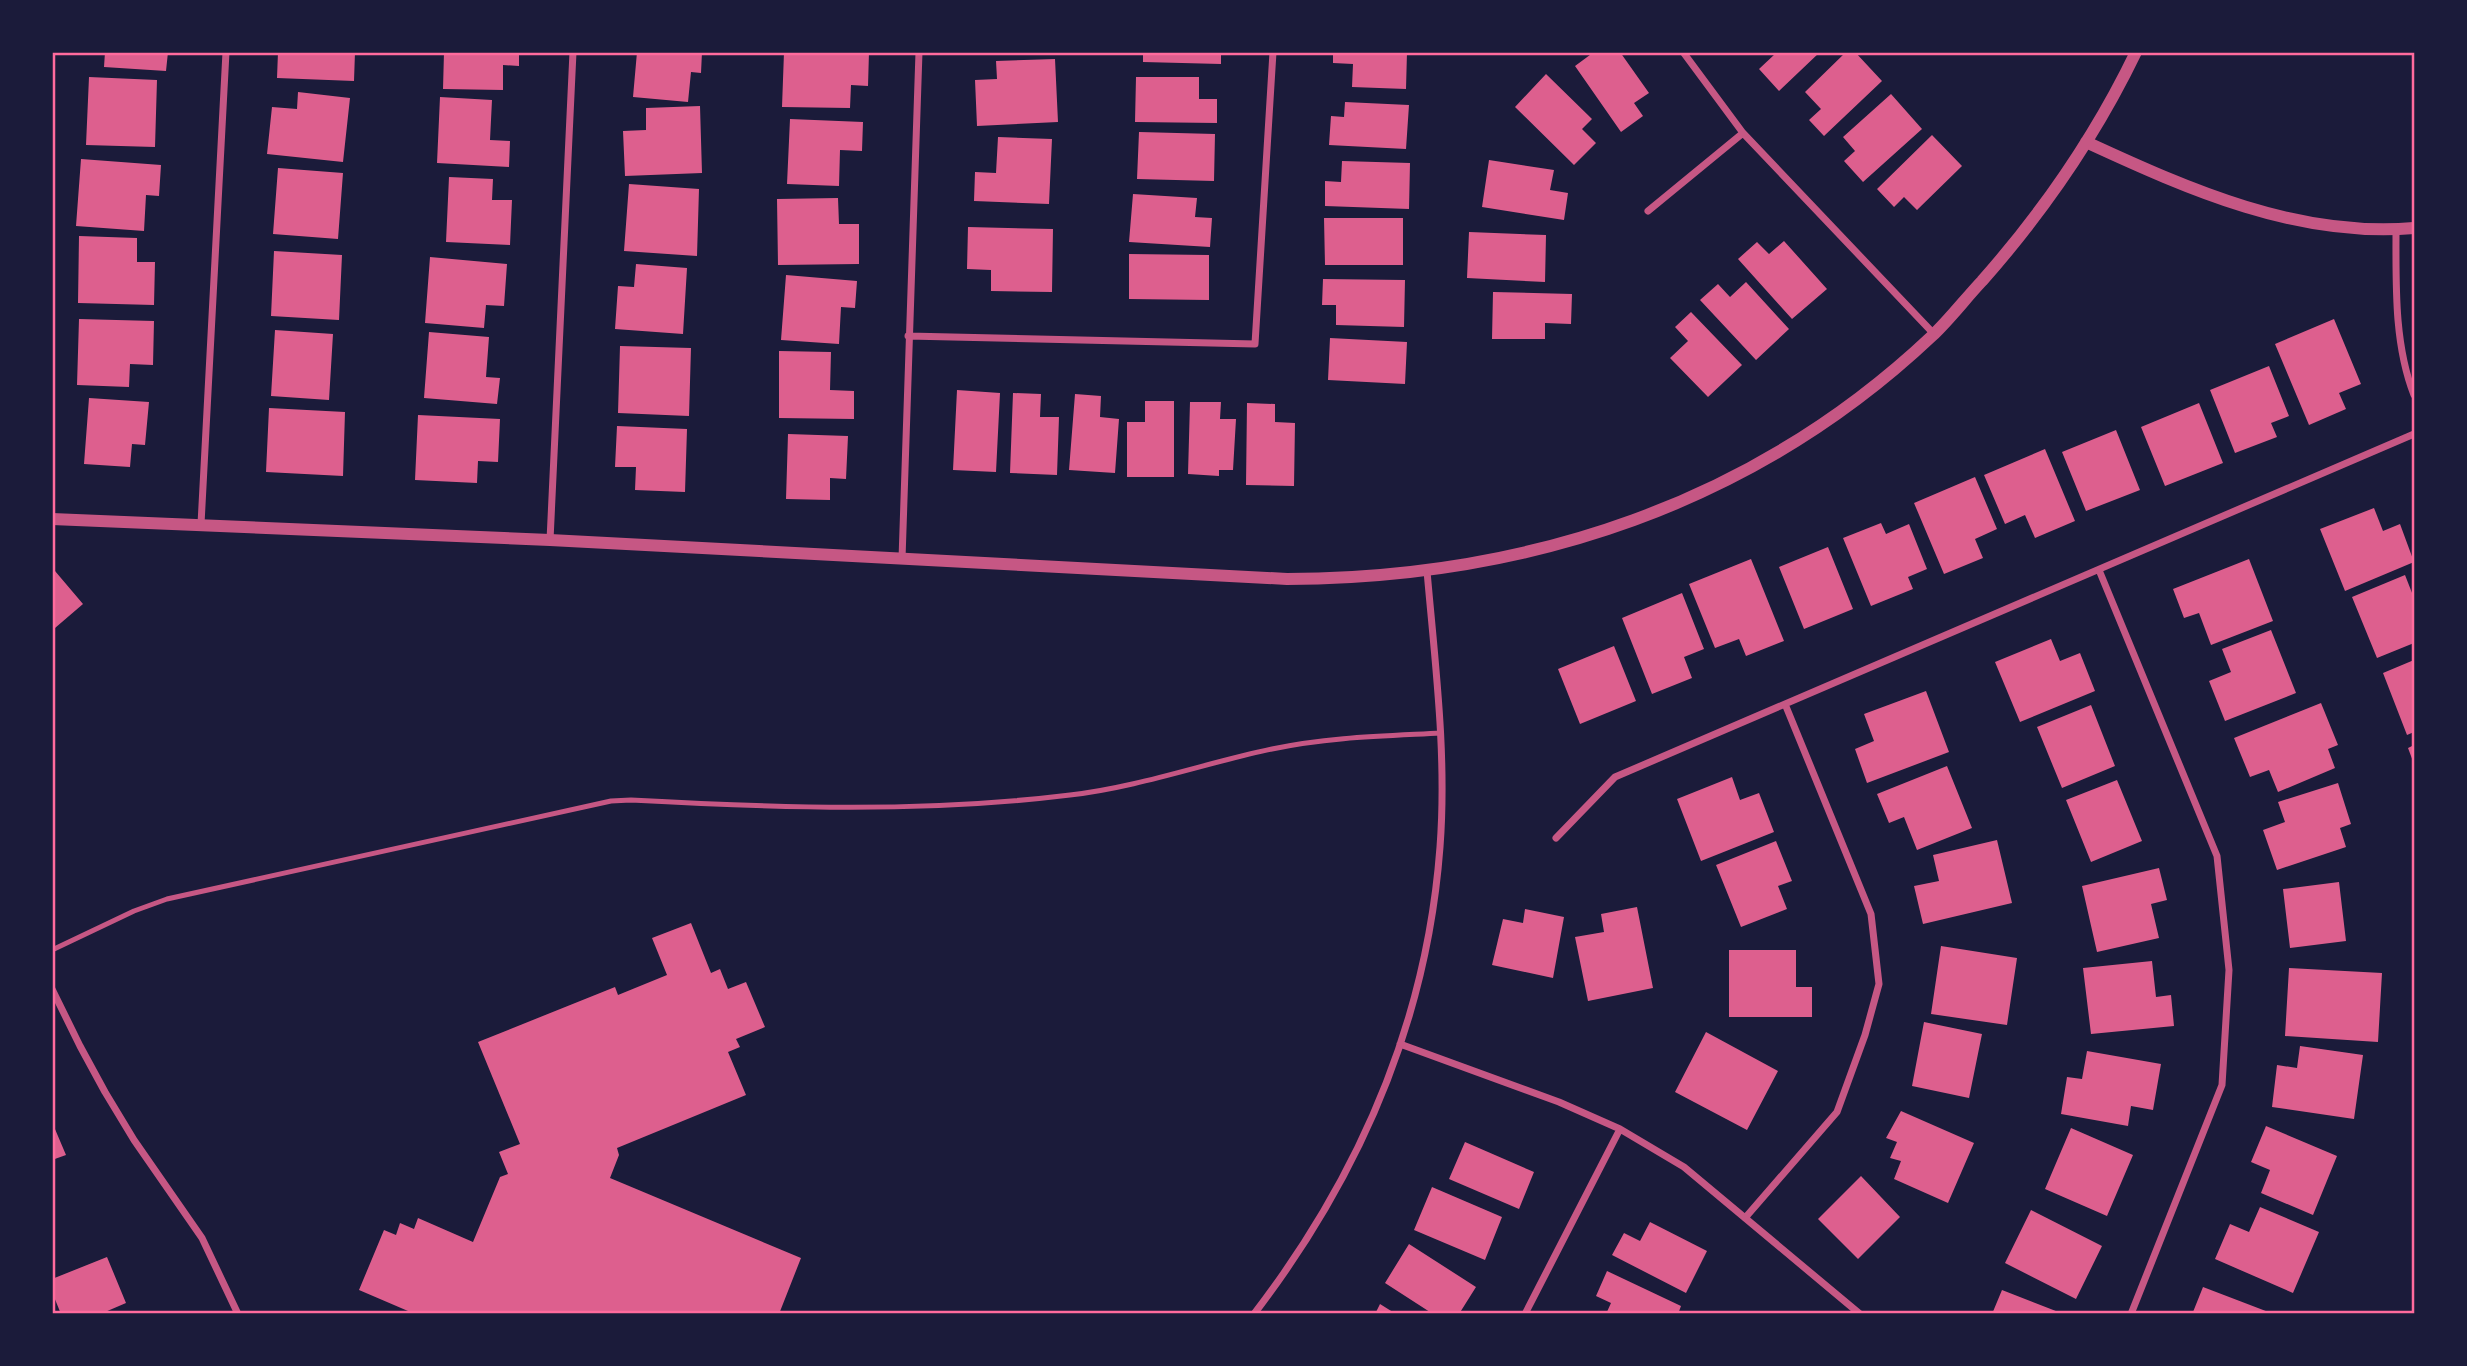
<svg xmlns="http://www.w3.org/2000/svg" width="2467" height="1366" font-family="'Noto Sans',sans-serif">
	<rect width="100%" height="100%" fill="#1b1b3a"/>
	<!-- building -->
	<path fill="#dd5f8e" d="M105,52H168L166,71L104,67Z
		M278,52H355L354,81L277,78Z
		M444,52H519V66L503,65V90L443,89Z
		M637,52H702L701,73L691,72L688,102L633,97Z
		M784,52H869L868,86L851,85L850,108L782,107Z
		M1143,52H1221V64L1143,62Z
		M1333,52H1407L1406,89L1352,87L1353,64L1333,63Z
		M1594,52H1620L1649,93L1634,103L1643,116L1621,132L1575,66Z
		M1773,52H1820L1779,91L1759,69L1775,54Z
		M1846,52H1855L1882,81L1824,136L1809,120L1821,109L1805,92Z
		M1055,59L1058,122L977,126L975,80L997,79L996,61Z
		M1546,74L1592,119L1582,129L1596,143L1574,165L1515,107Z
		M89,77L157,80L155,147L86,145Z
		M1136,77H1199V99H1217V123L1135,122Z
		M298,92L350,98L343,162L267,154L272,107L297,109Z
		M1891,94L1922,129L1863,182L1844,161L1855,151L1843,137Z
		M440,97L492,100L490,140L510,141L509,167L437,163Z
		M1345,102L1409,105L1406,149L1329,145L1331,116L1344,117Z
		M700,106L702,173L625,176L623,131L646,130V108Z
		M790,119L863,122L862,151L840,150L839,186L787,184Z
		M1139,132L1215,134L1214,181L1137,179Z
		M1932,135L1962,166L1917,210L1904,197L1894,207L1877,189Z
		M998,137L1052,139L1049,204L974,201L975,172L996,173Z
		M81,159L161,165L159,196L146,195L144,231L76,226Z
		M1489,160L1554,170L1550,190L1568,193L1564,220L1482,207Z
		M1342,161L1410,163L1409,209L1325,206V181L1341,182Z
		M278,168L343,173L338,239L273,234Z
		M449,177L493,179L492,200H512L510,245L446,242Z
		M629,184L699,189L697,256L624,251Z
		M1133,194L1197,198L1195,217L1212,218L1210,247L1129,242Z
		M838,198L839,224H859V264L778,265L777,199Z
		M1324,218H1403V265H1325Z
		M968,227L1053,229L1052,292L991,291V270L967,269Z
		M1469,232L1546,235L1545,282L1467,278Z
		M79,236L137,238V262H155L154,305L78,303Z
		M1784,241L1827,289L1792,319L1738,259L1757,242L1769,254Z
		M274,251L342,255L339,320L271,316Z
		M1129,254L1209,255V300L1129,299Z
		M430,257L507,264L504,306L486,305L484,328L425,323Z
		M636,264L687,268L683,334L615,329L618,286L634,287Z
		M786,275L857,281L855,308L841,307L839,344L781,340Z
		M1323,279L1405,280L1404,327L1336,325V305H1322Z
		M1746,282L1789,329L1756,360L1700,300L1718,284L1730,297Z
		M1493,292L1572,294L1571,324L1545,323V339H1492Z
		M1691,312L1742,365L1708,397L1670,358L1688,341L1675,327Z
		M79,319L154,321L153,365L130,364L129,387L77,385Z
		M2334,319L2361,384L2339,393L2346,409L2309,425L2275,344Z
		M275,330L333,334L329,400L271,396Z
		M429,332L489,337L486,377L500,378L497,404L424,398Z
		M1330,338L1407,342L1405,384L1328,380Z
		M620,346L691,348L689,416L618,413Z
		M779,351L831,352L830,390L854,391V419L779,418Z
		M2269,366L2289,416L2271,423L2277,437L2235,453L2210,390Z
		M957,390L1000,393L996,472L953,470Z
		M1013,393L1041,394L1040,417H1059L1057,475L1010,473Z
		M1075,394L1101,396L1100,417L1119,419L1115,473L1069,470Z
		M89,398L149,402L145,445L132,444L130,467L84,464Z
		M1145,401H1174V477H1127V422H1145Z
		M1190,402H1221L1220,419H1236L1233,470H1219V476L1188,474Z
		M1247,403L1275,404V422L1295,423L1294,486L1246,485Z
		M2199,403L2223,463L2165,486L2141,427Z
		M269,408L345,412L343,476L266,472Z
		M418,415L500,419L498,462L478,461L477,483L415,480Z
		M617,426L687,429L685,492L635,490L636,467H615Z
		M2116,430L2140,490L2086,511L2062,452Z
		M788,434L848,436L846,479L830,478V500L786,499Z
		M2045,449L2075,521L2035,538L2025,515L2005,524L1984,475Z
		M1975,477L1997,529L1975,539L1983,558L1944,574L1914,503Z
		M2374,508L2383,531L2400,524L2414,562L2345,591L2320,529Z
		M1881,523L1886,534L1909,524L1927,569L1908,577L1913,589L1871,606L1843,538Z
		M1828,547L1853,609L1804,629L1779,567Z
		M1751,559L1784,641L1746,656L1739,639L1715,648L1689,584Z
		M2249,559L2273,621L2211,645L2199,613L2184,618L2173,589Z
		M55,571L83,604L55,628L52,625V573Z
		M2405,575L2414,598V643L2377,658L2352,597Z
		M1682,593L1704,649L1684,657L1692,678L1652,694L1622,618Z
		M2271,630L2296,693L2225,721L2209,681L2231,672L2222,649Z
		M2051,639L2060,661L2080,653L2095,691L2020,722L1995,662Z
		M1614,646L1636,701L1580,724L1558,669Z
		M2414,660V732L2407,735L2383,673Z
		M1926,691L1949,752L1867,783L1855,749L1874,741L1864,714Z
		M2321,703L2338,745L2328,749L2335,768L2278,792L2269,770L2250,777L2234,738Z
		M2091,705L2115,766L2062,788L2037,727Z
		M2414,745V764L2408,748Z
		M1947,766L1972,828L1917,850L1904,817L1889,823L1877,794Z
		M1732,777L1740,800L1759,793L1774,832L1701,861L1677,799Z
		M2117,780L2142,841L2091,862L2066,800Z
		M2338,783L2351,824L2340,828L2346,847L2277,870L2263,830L2285,822L2278,802Z
		M1997,840L2012,903L1923,924L1914,886L1939,881L1933,855Z
		M1776,841L1792,881L1778,886L1787,909L1741,927L1716,865Z
		M2159,868L2167,900L2151,904L2159,938L2097,952L2082,886Z
		M2339,882L2346,941L2290,948L2283,889Z
		M1637,907L1653,988L1588,1001L1575,937L1604,932L1601,914Z
		M1525,909L1564,917L1553,978L1492,965L1503,919L1523,923Z
		M691,923L711,973L720,969L728,989L746,982L765,1027L736,1039L740,1047L728,1052L746,1095L617,1148L619,1155L610,1178L801,1258L779,1314H415L359,1290L384,1230L396,1235L400,1223L414,1229L418,1218L473,1242L500,1177L508,1174L499,1152L520,1144L478,1042L615,987L618,995L667,975L652,938Z
		M1941,946L2017,958L2007,1025L1931,1014Z
		M1729,950H1796V987H1812V1017H1729Z
		M2152,961L2156,997L2171,995L2174,1026L2091,1034L2083,968Z
		M2289,968L2382,973L2378,1042L2285,1036Z
		M1924,1022L1982,1034L1969,1098L1912,1086Z
		M1706,1032L1778,1071L1747,1130L1675,1092Z
		M2300,1046L2363,1055L2354,1119L2272,1107L2277,1065L2297,1068Z
		M2087,1051L2161,1064L2153,1110L2131,1106L2128,1126L2061,1114L2067,1077L2082,1079Z
		M1901,1111L1974,1143L1948,1203L1894,1179L1901,1161L1890,1158L1897,1142L1886,1138Z
		M52,1122L66,1155L52,1160Z
		M2266,1126L2337,1156L2313,1215L2261,1193L2270,1170L2251,1162Z
		M2071,1128L2133,1155L2107,1216L2045,1189Z
		M1465,1142L1534,1172L1519,1209L1449,1179Z
		M1861,1176L1900,1217L1858,1259L1818,1219Z
		M1432,1187L1502,1217L1485,1260L1414,1230Z
		M2260,1207L2319,1232L2293,1293L2215,1259L2230,1224L2249,1232Z
		M2031,1210L2102,1246L2076,1299L2005,1263Z
		M1650,1222L1707,1251L1686,1293L1612,1255L1624,1233L1640,1241Z
		M1409,1244L1476,1287L1459,1314H1433L1385,1283Z
		M107,1257L126,1303L105,1312L106,1314H61L52,1292V1279Z
		M1607,1271L1681,1306L1678,1314H1606L1611,1303L1596,1296Z
		M2203,1287L2271,1313V1314L2193,1312Z
		M2002,1290L2061,1313V1314H1992Z
		M1380,1304L1396,1314H1375Z"/>
	<g fill="none" stroke-linecap="round" stroke-linejoin="round">
		<!-- service -->
		<path stroke="#c65784" stroke-width="5" d="M52,950L134,911L167,899L611,801L631,800C777,808 924,813 1070,795C1139,787 1205,763 1272,749C1328,737 1384,736 1441,733"/>
		<!-- minor -->
		<path stroke="#c65784" stroke-width="7" d="M1683,52L1743,133L1934,334
			M1648,211L1743,133
			M2396,229C2396,284 2394,344 2414,395
			M908,336L1255,344L1273,52
			M201,524L226,52
			M550,540L573,52
			M902,559L919,52
			M2099,570L2217,856L2229,970L2222,1085L2131,1314
			M1556,838L1615,777L2414,434
			M52,989L80,1046L105,1092L134,1140L202,1238L238,1314
			M1400,1044L1559,1102L1620,1129L1684,1167L1860,1314
			M1745,1218L1837,1112L1865,1035L1879,984L1871,914L1785,704
			M1254,1314C1359,1177 1427,1021 1440,847C1447,755 1435,663 1427,571
			M1525,1314L1620,1129"/>
		<!-- tertiary -->
		<path stroke="#c65784" stroke-width="12" d="M2086,142C2190,190 2298,238 2414,228
			M52,519L550,540L1287,579C1529,578 1754,504 1932,336C1950,319 1965,299 1982,281C2043,212 2096,135 2136,52"/>
	</g>
	<!-- border -->
	<rect width="2467" height="1366" fill="none" stroke="#1b1b3a" stroke-width="108"/>
	<rect x="54" y="54" width="2359" height="1258" fill="none" stroke="#ff6b9d" stroke-width="2.5"/>
</svg>
